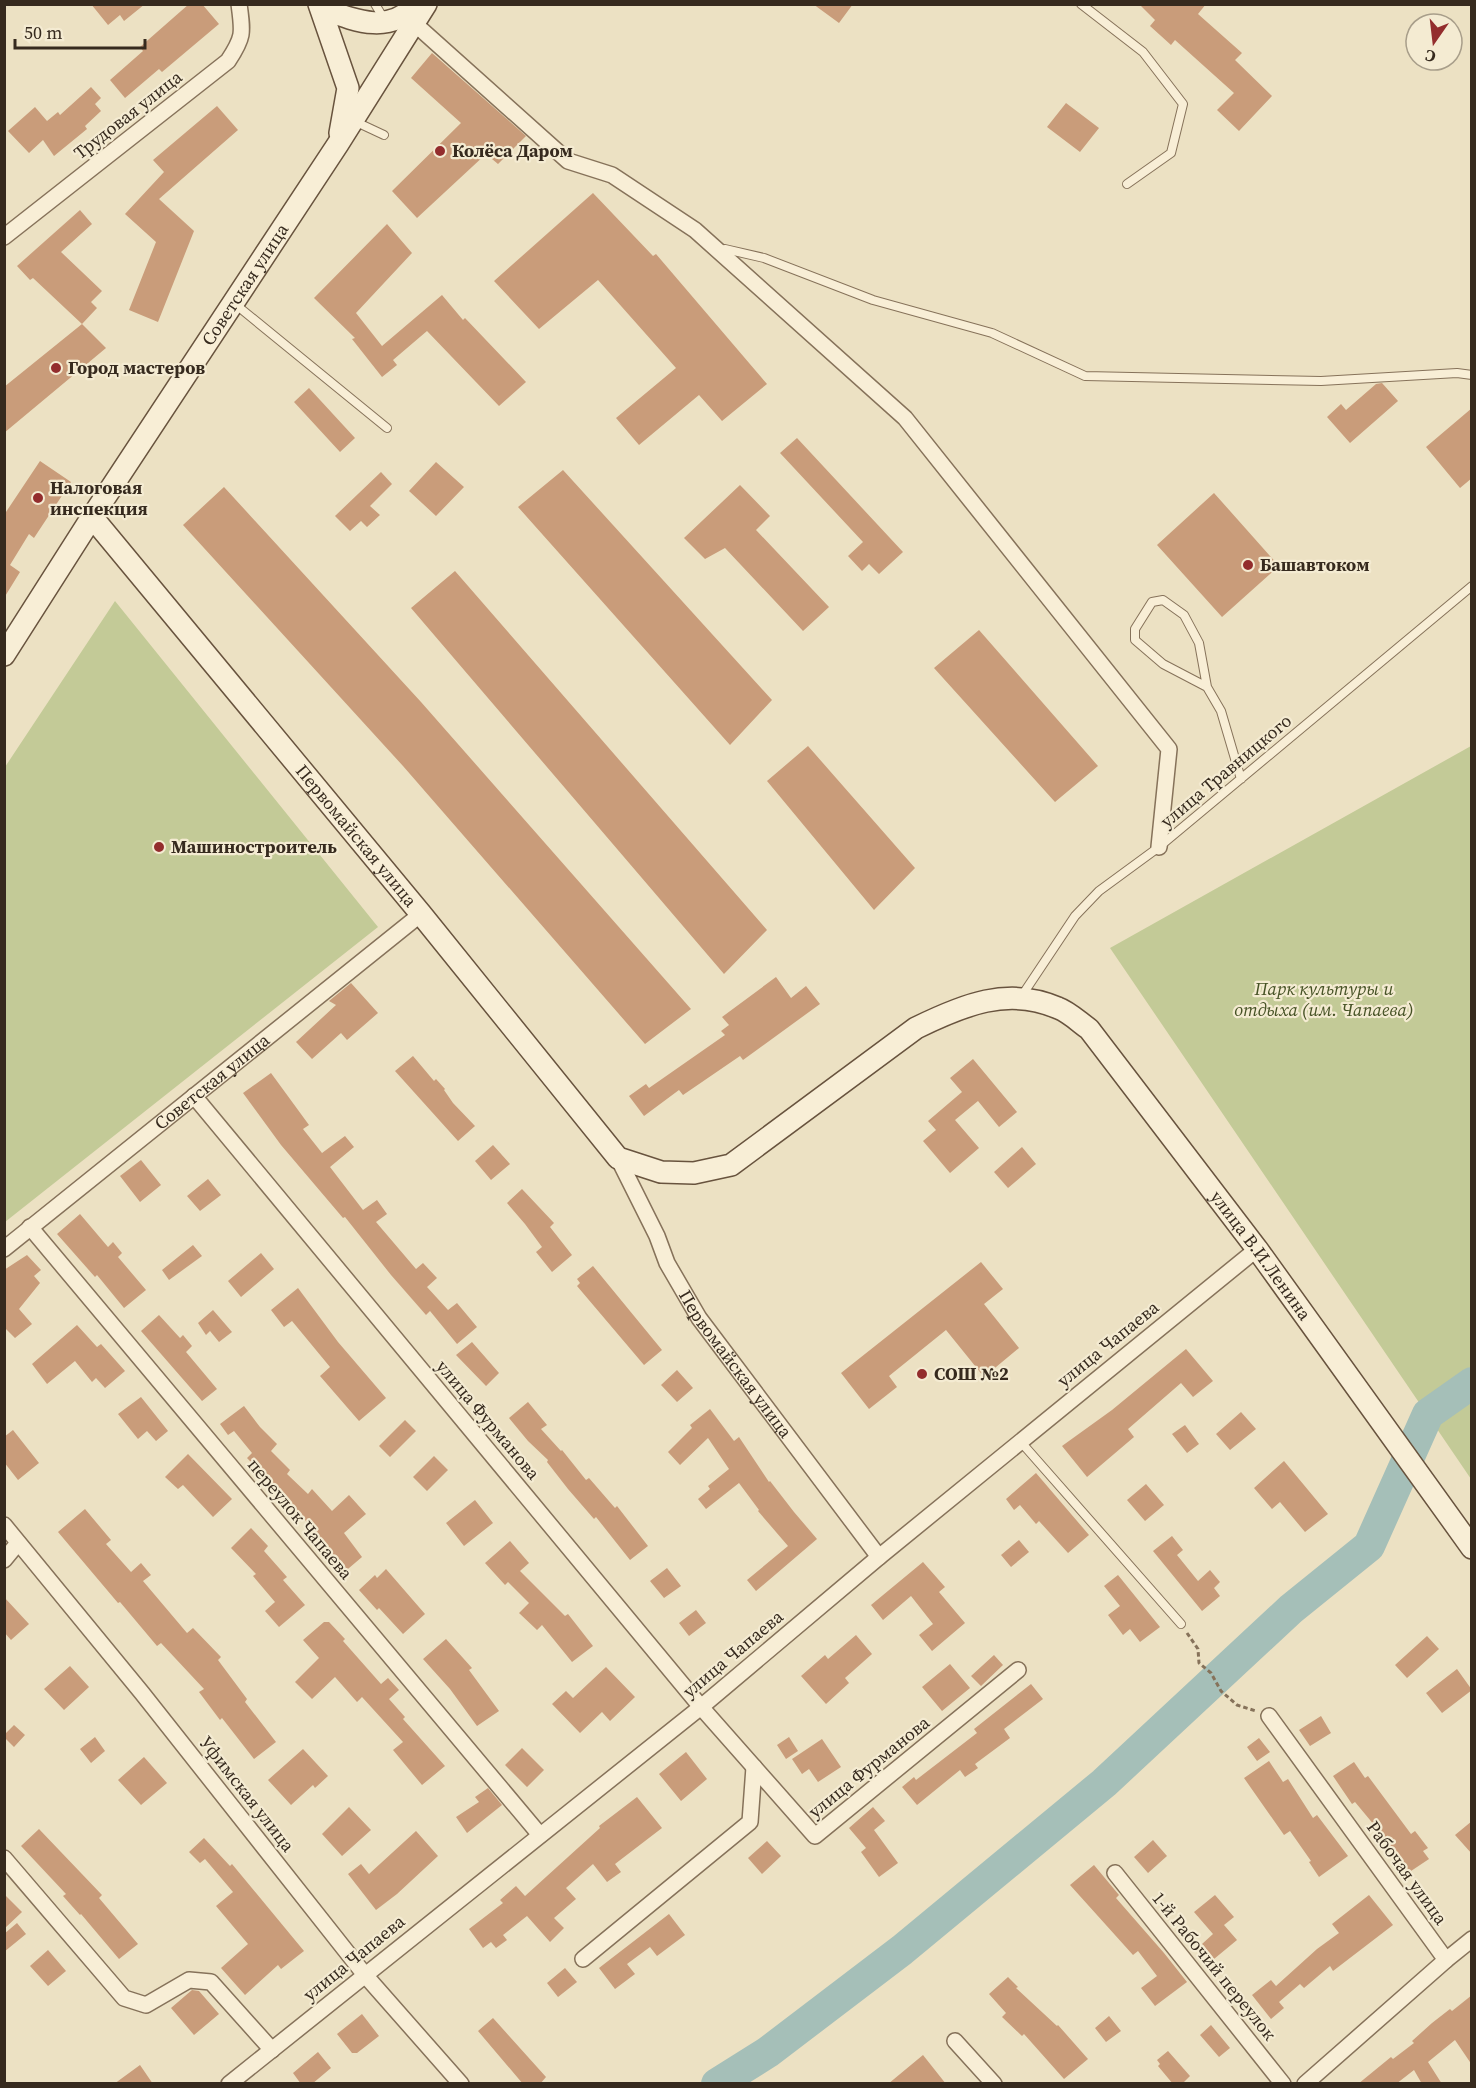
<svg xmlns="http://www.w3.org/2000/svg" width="1476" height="2088" font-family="'Source Serif 4',serif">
	<rect width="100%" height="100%" fill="#ece1c3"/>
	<!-- green -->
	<path fill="#c3ca97" d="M115,601L378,927L5,1222V767Z
		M1471,746V1479L1110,948Z"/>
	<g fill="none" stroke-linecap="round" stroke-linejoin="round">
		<!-- river -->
		<path stroke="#a5bfb8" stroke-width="32" d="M717,2084L768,2052L902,1950L1104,1783L1291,1609L1369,1546L1428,1414L1472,1383"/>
	</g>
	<!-- building -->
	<path fill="#c99c7a" d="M91,4H145L124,21L120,15L108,25Z
		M189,4H202L219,24L162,72L159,69L125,98L110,80L143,51L140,47Z
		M813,4H853L839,23Z
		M1139,4H1206L1198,14L1242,53L1235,60L1272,96L1239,131L1217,110L1234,93L1175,40L1171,45L1150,26L1155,20Z
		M432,53L526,136L498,164L486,154L417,218L392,191L461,123L411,78Z
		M91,87L101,98L95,104L101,111L85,126L87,129L54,156L43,140L29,153L8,131L35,107L47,121L58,112L60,115Z
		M1066,103L1099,128L1080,152L1047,127Z
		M217,106L238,130L159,199L194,231L158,322L129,310L156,242L125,214L164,172L153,160Z
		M593,193L653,256L656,254L767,384L722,421L699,395L639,445L616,418L676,368L598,280L539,329L494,281Z
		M80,210L92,224L61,252L102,291L91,302L97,308L82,324L33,278L30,280L17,266Z
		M387,224L412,253L356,313L382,346L442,295L463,320L465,318L526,382L499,406L427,331L393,360L397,365L382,377L352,339L355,338L314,298Z
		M82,324L106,348L4,433V387Z
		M1382,383L1398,401L1350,443L1327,417L1341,404L1346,410L1376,384Z
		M309,388L355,438L340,452L294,402Z
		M1472,408V478L1460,488L1426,447Z
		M797,438L903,552L879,574L869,564L862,571L848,556L863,542L780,453Z
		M40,461L71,482L34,538L29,534L10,565L20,572L4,598V515Z
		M436,462L464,487L436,516L409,491Z
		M563,470L772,700L730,745L518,507Z
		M381,472L392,484L370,506L380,515L367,527L361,521L350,531L335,516Z
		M740,485L770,516L756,530L829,607L803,631L725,548L705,559L684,538Z
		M224,487L421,702L691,1009L645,1044L403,766L183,525Z
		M1214,493L1279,566L1222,617L1157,545Z
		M455,571L767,930L724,974L411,608Z
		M979,630L1098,766L1055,802L934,668Z
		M808,746L915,868L874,910L767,781Z
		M776,977L791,998L806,986L820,1004L743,1060L740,1056L683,1095L679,1090L644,1116L629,1096L646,1084L649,1088L725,1035L721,1031L729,1025L722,1017Z
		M351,983L378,1013L347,1040L341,1033L312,1059L296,1042L336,1005L329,1001Z
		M413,1056L434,1081L436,1079L445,1089L444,1090L453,1103L475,1126L458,1141L395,1071Z
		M973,1059L1017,1112L999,1127L978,1101L955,1120L979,1148L950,1173L923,1141L936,1130L928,1121L962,1092L950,1078Z
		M271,1073L309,1125L303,1129L322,1153L345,1136L354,1147L330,1167L363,1210L377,1200L387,1214L376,1222L416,1269L423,1263L437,1278L427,1287L448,1310L457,1303L477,1327L457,1344L430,1311L426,1315L391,1275L345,1217L343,1218L281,1145L243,1093Z
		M493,1145L510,1164L491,1180L475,1161Z
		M1022,1147L1036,1164L1008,1188L994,1172Z
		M141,1160L161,1185L140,1202L120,1176Z
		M208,1179L221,1195L200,1211L187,1196Z
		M522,1189L554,1223L550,1227L572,1255L552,1272L536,1252L542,1247L525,1224L507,1203Z
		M80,1214L108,1247L113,1242L122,1253L118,1257L146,1290L124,1308L97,1275L95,1277L57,1234Z
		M193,1245L202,1256L169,1280L162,1270Z
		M261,1253L274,1269L241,1297L228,1281Z
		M27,1255L41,1270L34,1276L40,1283L19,1309L32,1324L15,1338L4,1327V1270Z
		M981,1262L1003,1289L984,1304L1019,1348L984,1377L946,1330L889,1376L897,1387L869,1409L841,1373Z
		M593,1266L662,1350L644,1365L577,1286L580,1283L577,1279Z
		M298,1288L338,1342L386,1398L359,1421L320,1376L330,1367L292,1321L284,1327L271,1310Z
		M213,1310L232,1332L219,1342L210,1331L206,1335L198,1323Z
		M159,1315L180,1338L183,1335L192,1346L186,1352L217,1389L202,1401L141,1331Z
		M77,1325L97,1347L101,1344L125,1371L105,1388L96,1378L92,1382L75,1361L47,1384L32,1364Z
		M472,1342L499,1373L486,1386L456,1355Z
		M1186,1349L1213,1381L1193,1397L1181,1383L1128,1429L1134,1437L1087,1477L1062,1446L1112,1410Z
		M677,1370L693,1388L677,1402L661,1385Z
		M141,1397L168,1431L156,1441L147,1431L138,1439L118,1414Z
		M528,1402L547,1425L541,1429L561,1451L562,1450L586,1480L589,1478L615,1508L617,1506L648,1546L630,1560L596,1517L594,1519L568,1489L547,1462L548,1460L528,1441L509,1418Z
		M244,1406L260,1427L277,1444L271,1451L290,1470L287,1474L308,1494L312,1489L332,1511L349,1495L366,1514L344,1533L362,1557L342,1574L330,1558L333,1555L311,1530L313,1528L293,1508L294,1506L247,1458L252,1453L234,1431L228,1435L220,1424Z
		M710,1409L734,1441L739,1437L769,1482L770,1481L794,1512L817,1539L756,1591L747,1580L788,1546L758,1511L759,1510L739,1483L706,1509L698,1499L710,1489L708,1486L729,1469L708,1438L680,1465L668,1452L692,1428L690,1425Z
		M1241,1412L1256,1429L1230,1450L1216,1434Z
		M405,1420L416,1431L390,1457L379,1446Z
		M1185,1425L1199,1444L1187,1453L1172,1434Z
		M13,1430L39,1463L18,1480L4,1462V1437Z
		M188,1454L232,1499L213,1517L183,1485L178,1489L165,1477Z
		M434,1456L448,1470L427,1491L413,1477Z
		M1284,1461L1328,1514L1305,1532L1280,1502L1272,1509L1254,1488Z
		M1036,1473L1089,1535L1068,1553L1039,1521L1036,1524L1020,1505L1014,1510L1006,1499Z
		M1146,1484L1164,1505L1145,1521L1127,1500Z
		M475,1500L493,1523L464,1546L446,1523Z
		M85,1509L111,1540L106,1544L131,1572L141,1563L151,1575L143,1581L187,1633L193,1628L221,1657L218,1660L247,1699L245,1702L276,1742L254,1759L222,1718L220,1720L199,1692L204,1689L161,1643L157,1646L120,1602L118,1603L58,1532Z
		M251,1528L268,1546L264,1551L287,1577L283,1580L305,1605L279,1627L265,1611L275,1602L253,1576L256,1574L231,1548Z
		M1172,1536L1183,1550L1177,1555L1198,1581L1210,1570L1220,1582L1214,1588L1220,1596L1202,1611L1153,1551Z
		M1019,1540L1029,1552L1011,1567L1001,1555Z
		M510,1541L529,1563L520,1571L565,1616L568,1614L593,1646L572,1662L542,1625L537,1630L519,1613L529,1603L508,1582L505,1585L485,1563Z
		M923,1562L945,1587L939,1592L965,1623L932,1651L919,1635L933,1624L911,1596L883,1620L871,1605Z
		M667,1568L681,1586L664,1598L650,1581Z
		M386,1569L425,1614L403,1634L379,1608L377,1610L359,1590L375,1575L377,1578Z
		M1118,1575L1160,1627L1140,1642L1130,1629L1123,1635L1108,1615L1120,1606L1104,1586Z
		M4,1597L29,1624L11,1640L4,1632Z
		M696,1610L706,1623L689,1636L679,1623Z
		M324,1622H329L345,1639L343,1641L381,1684L388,1678L399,1690L389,1699L405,1717L403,1719L445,1766L422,1785L393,1750L403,1742L362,1697L357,1702L335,1677L312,1699L295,1682L319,1658L303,1640Z
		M856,1635L872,1654L845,1678L849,1683L826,1704L801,1676L825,1655L828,1659Z
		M1427,1636L1439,1649L1407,1678L1395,1665Z
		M446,1639L472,1668L469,1670L499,1711L477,1726L450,1689L423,1659Z
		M994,1655L1003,1665L981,1686L971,1676Z
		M950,1664L970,1688L942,1711L922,1687Z
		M70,1666L89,1687L64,1710L44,1689Z
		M606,1667L635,1697L610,1721L602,1712L580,1733L552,1704L566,1691L573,1698Z
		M1457,1669L1472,1690L1442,1713L1426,1693Z
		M1031,1684L1043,1699L1004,1729L1010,1738L975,1764L978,1768L965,1777L960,1770L917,1805L902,1787L914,1777L916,1780L977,1733L974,1729Z
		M1321,1716L1331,1733L1310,1746L1299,1730Z
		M14,1725L25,1735L14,1747L4,1737V1735Z
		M95,1737L105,1751L91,1763L80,1749Z
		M789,1737L798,1751L786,1759L777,1745Z
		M1259,1738L1270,1752L1257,1761L1247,1747Z
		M822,1739L841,1767L818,1782L809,1769L802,1774L792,1759Z
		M522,1748L544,1770L527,1787L505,1765Z
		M303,1749L328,1776L315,1788L313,1785L291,1805L268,1780Z
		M686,1752L707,1779L681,1801L659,1774Z
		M144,1757L167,1783L141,1805L118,1780Z
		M1269,1761L1283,1782L1288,1779L1313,1818L1317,1815L1348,1856L1319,1877L1309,1862L1311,1861L1290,1831L1284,1835L1244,1778Z
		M1354,1762L1365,1778L1368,1776L1411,1834L1415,1831L1428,1848L1423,1851L1429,1859L1408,1873L1380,1832L1355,1802L1352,1804L1333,1776Z
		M488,1788L502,1805L467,1833L456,1817L479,1802L475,1797Z
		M637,1797L662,1828L615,1864L621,1872L607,1882L593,1864L566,1888L576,1899L554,1918L564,1928L550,1942L527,1916L503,1935L507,1940L496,1948L491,1942L483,1948L469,1929L503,1903L500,1900L516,1886L525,1896L600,1828L599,1826Z
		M349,1807L371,1830L342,1856L322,1834Z
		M873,1807L885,1821L874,1830L898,1863L879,1877L861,1852L866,1848L849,1828Z
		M1472,1821V1854L1455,1835Z
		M39,1829L102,1895L99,1898L138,1944L119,1959L81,1914L80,1915L63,1896L66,1894L21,1846Z
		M416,1831L438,1856L397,1894L376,1910L348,1874L361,1864L369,1874Z
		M204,1838L230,1866L232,1864L304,1951L281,1969L278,1965L245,1995L221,1968L248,1944L216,1906L233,1892L205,1859L200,1863L189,1852Z
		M1153,1840L1167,1856L1148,1873L1134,1857Z
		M767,1841L781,1856L762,1874L748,1858Z
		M1094,1865L1119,1895L1116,1898L1164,1953L1187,1982L1155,2006L1141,1988L1157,1976L1138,1951L1133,1955L1070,1885Z
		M4,1894L22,1912L4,1929Z
		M1215,1895L1234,1917L1224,1925L1237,1940L1214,1959L1202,1944L1213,1934L1194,1912Z
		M1369,1895L1393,1925L1333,1971L1330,1966L1304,1988L1300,1984L1279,2002L1284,2008L1271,2019L1252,1995L1271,1980L1276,1986L1317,1949L1339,1933L1332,1924Z
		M669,1914L685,1935L657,1956L650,1947L627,1964L635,1974L615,1989L599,1968Z
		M17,1923L26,1934L4,1952V1934Z
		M48,1950L66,1971L48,1986L30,1966Z
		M565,1968L577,1982L558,1997L547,1983Z
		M1008,1977L1018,1987L1016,1988L1057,2026L1058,2025L1088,2059L1064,2079L1024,2034L1022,2036L1002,2017L1006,2013L989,1994Z
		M192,1990L199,1991L219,2014L194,2035L171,2008Z
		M1472,1995V2065L1455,2040L1428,2062L1442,2084H1422L1414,2070L1396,2084H1358L1391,2057L1393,2059L1414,2043L1412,2041L1432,2023L1450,2009L1452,2011Z
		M362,2014L379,2036L357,2053H352L337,2034Z
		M1109,2016L1121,2031L1106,2042L1095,2028Z
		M493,2018L546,2077L540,2084H523L478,2031Z
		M1211,2025L1230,2048L1219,2057L1200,2035Z
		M1168,2051L1190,2076L1182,2084H1173L1158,2066L1160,2064L1157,2060Z
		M318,2052L331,2068L312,2084H301L293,2073Z
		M923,2055L946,2084H888Z
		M140,2065L153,2084H114Z"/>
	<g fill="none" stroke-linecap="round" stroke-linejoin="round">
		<!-- lane casing -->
		<g stroke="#86725a" stroke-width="10">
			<path id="lane" d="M375,4L384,19
				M1081,4L1143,52L1183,104L1171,153L1127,184
				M354,121L384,135
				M720,251L725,249L764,258L873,300L992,333L1085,376L1321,381L1457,373L1472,375
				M235,304L387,428
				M1207,687L1163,664L1135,640V629L1152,602L1163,600L1184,615L1199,643L1207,687L1221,711L1241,779
				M1021,997L1075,916L1099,891L1159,847L1472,586
				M1020,1441L1181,1624"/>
		</g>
		<!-- street casing -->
		<g stroke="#86725a" stroke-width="18">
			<g id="street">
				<path d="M415,24L568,161L612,175L695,230L905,418L1169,749L1159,847"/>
				<path d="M4,237L228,61C244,37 243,33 239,4"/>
				<path d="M194,1096L701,1707L815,1836L1018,1670"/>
				<path id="s1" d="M618,1158L657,1236L667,1263L699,1318L879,1557"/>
				<path d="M30,1227L540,1835"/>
				<path id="s2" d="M4,1249L421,914"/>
				<path d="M4,1525L142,1693L365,1975L461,2084"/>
				<path d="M4,1560L18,1543"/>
				<path d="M1269,1716L1446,1960L1305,2084"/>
				<path d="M4,1858L124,1998L146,2005L189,1980L211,1982L272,2050"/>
				<path d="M1115,1873L1283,2084"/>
				<path d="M583,1959L750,1822L754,1767"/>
				<path d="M1446,1960L1472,1939"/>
				<path d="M955,2041L994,2084"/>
				<path d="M229,2084L701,1707L879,1557L1257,1249"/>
			</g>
		</g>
		<!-- secondary casing -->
		<g stroke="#68533e" stroke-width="24">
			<g id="secondary">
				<path d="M319,4L348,88L340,133"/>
				<path d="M321,8C356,21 389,35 417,4"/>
				<path id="s3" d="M92,517L421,914L618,1158L661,1172L694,1173L731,1165L916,1028C963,1005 1008,986 1058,1008C1069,1012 1079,1022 1089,1029L1257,1249L1472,1548"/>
				<path id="s4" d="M4,655L92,517L338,144L426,4"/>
			</g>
		</g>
		<!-- path -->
		<path stroke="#86725a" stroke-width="3" stroke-dasharray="4.5 3" stroke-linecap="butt" d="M1187,1633L1198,1649L1199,1663L1211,1673L1221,1691L1237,1705L1256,1711"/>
		<!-- lane -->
		<use href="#lane" stroke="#f8eed6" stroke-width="8"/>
		<!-- street -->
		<use href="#street" stroke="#f8eed6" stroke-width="15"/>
		<!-- secondary -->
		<use href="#secondary" stroke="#f8eed6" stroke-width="21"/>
	</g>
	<!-- markers -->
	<g fill="#932d2d" stroke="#f4ebd2" stroke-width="2">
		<circle cx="440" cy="151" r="6"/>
		<circle cx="56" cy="368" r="6"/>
		<circle cx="38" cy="498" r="6"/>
		<circle cx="1248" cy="565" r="6"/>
		<circle cx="159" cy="847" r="6"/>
		<circle cx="922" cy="1374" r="6"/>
	</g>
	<g text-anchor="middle" stroke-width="4.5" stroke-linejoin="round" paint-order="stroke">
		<!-- street labels -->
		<g font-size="18" fill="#362a1e" stroke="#f4ebd2">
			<text transform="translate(128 115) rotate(-38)" y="6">Трудовая улица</text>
			<text dy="6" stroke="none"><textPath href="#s4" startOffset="442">Советская улица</textPath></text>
			<text transform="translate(1226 771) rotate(-40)" y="6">улица Травницкого</text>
			<text dy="6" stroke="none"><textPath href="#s3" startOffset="414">Первомайская улица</textPath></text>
			<text dy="6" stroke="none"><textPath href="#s2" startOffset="267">Советская улица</textPath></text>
			<text dy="6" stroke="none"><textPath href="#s3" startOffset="1646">улица В.И.Ленина</textPath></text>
			<text transform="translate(1108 1344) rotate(-39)" y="6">улица Чапаева</text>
			<text dy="6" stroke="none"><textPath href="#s1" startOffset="238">Первомайская улица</textPath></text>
			<text transform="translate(488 1420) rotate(50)" y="6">улица Фурманова</text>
			<text transform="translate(300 1519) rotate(50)" y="6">переулок Чапаева</text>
			<text transform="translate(733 1654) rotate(-40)" y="6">улица Чапаева</text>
			<text transform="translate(869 1767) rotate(-39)" y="6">улица Фурманова</text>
			<text transform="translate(247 1794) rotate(52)" y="6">Уфимская улица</text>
			<text transform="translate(1407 1873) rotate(54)" y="6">Рабочая улица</text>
			<text transform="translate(354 1958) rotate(-39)" y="6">улица Чапаева</text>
			<text transform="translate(1214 1966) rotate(51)" y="6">1-й Рабочий переулок</text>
		</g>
		<!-- poi labels -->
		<g font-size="18" font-weight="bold" fill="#362a1e" stroke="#f4ebd2" text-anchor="start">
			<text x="452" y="157">Колёса Даром</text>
			<text x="68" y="374">Город мастеров</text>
			<text x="50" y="494">Налоговая<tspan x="50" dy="21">инспекция</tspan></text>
			<text x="1260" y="571">Башавтоком</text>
			<text x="171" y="853">Машиностроитель</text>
			<text x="934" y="1380">СОШ №2</text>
		</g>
		<!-- park labels -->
		<g font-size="18" font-style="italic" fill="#465225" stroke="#f4ebd2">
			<text x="1324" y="995">Парк культуры и<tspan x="1324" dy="21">отдыха (им. Чапаева)</tspan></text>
		</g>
	</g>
	<!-- border -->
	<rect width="1476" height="2088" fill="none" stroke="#362a1e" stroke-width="12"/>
	<!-- north arrow -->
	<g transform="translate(1434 42) rotate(194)"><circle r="28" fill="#f4ebd2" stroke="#a89e8a" stroke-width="1.5"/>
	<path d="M0-4.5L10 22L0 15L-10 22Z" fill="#932d2d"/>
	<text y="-9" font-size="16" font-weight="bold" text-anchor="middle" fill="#362a1e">С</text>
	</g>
	<!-- scale -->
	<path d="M15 39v9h130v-9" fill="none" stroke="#362a1e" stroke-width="3"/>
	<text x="24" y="39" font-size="18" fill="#362a1e" stroke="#f4ebd2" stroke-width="4.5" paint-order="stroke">50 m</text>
</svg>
